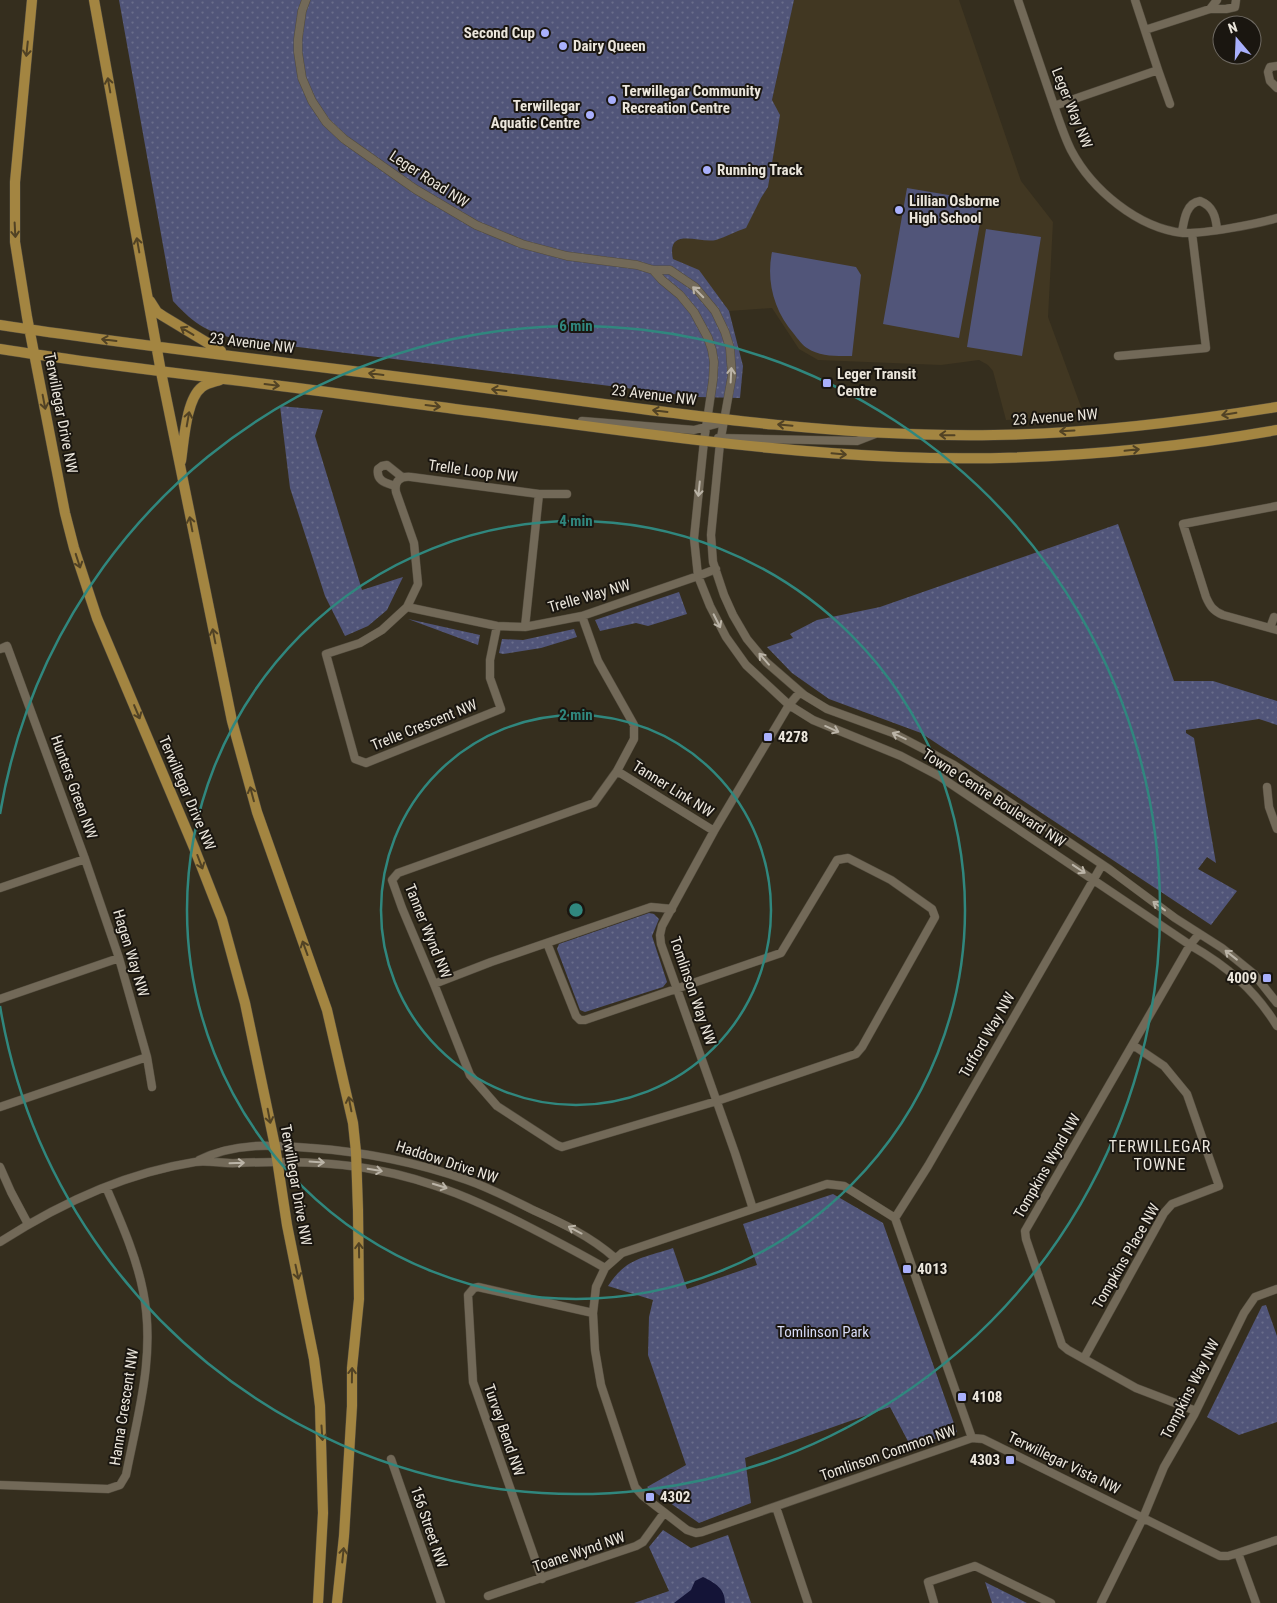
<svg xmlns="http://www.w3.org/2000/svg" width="1277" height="1603" font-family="'Roboto Condensed',sans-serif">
	<defs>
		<pattern id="park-dots" width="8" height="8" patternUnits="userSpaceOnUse" patternTransform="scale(1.25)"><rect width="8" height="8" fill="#515579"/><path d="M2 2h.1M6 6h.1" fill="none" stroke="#6a6d8b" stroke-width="1.8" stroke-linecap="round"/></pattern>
	</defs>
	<rect width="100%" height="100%" fill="#352e1e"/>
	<!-- built -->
	<path fill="#413722" d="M794,0H959L1021,181L1053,222L1048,317L1084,415L1006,420L993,371L988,365L979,360L941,365L818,360L799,349L772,308L729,311L699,271L673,259L672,253L673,244L676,241L684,238L715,240L761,198L768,187L772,100Z"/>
	<!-- grass -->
	<path fill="#515579" d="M907,188L984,201L959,338L883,324Z
		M986,229L1041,237L1022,356L967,347Z
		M772,252L856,267L861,275L852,356C837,356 820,357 807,348C802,345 798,339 794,334C774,311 766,281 772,252Z"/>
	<!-- park -->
	<path fill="url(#park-dots)" d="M119,0H794L772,100L780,115L768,187L761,198L746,228C736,231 726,237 716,240C700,244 666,226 673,259L699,270L729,311L743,366L740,398L698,397L241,340C209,333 196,326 173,301Z
		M280,406L323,410L315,436L362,590L403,577L387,610L368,626L345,636L325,596L290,488Z
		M1118,524L1174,681H1213L1277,701V725L1259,719L1186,730V733L1194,738L1216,863L1207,857L1198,869L1237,891L1211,925L921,733L829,699L792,673L767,647L793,638L790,634L817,620L880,607Z
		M679,592L687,614L648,626L636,623L600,631L595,620Z
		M408,619L480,635L478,645Z
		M574,629L577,637L541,648L503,654L499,653L502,639L523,640Z
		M649,913L654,914L659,919L652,936L667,982L663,987L585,1012L580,1010L557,949L559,944Z
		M833,1194L883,1223L957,1432L911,1447L890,1407L745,1458L751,1503L699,1523L647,1487L686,1465L648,1355L649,1317L653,1300L608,1286C626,1258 643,1258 673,1248L687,1289L757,1265L743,1224Z
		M1266,1305L1277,1336V1422L1239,1435L1207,1417L1262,1306Z
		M663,1530L691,1548L728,1535L751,1603H634L669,1591L649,1547Z
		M985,1582L1027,1603H1028H992Z"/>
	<!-- water -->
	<path fill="#141437" d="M703,1577C715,1583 725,1588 725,1603H674L691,1590L695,1581Z"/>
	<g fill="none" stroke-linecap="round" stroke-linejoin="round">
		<!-- minor casing -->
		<g stroke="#534c3e" stroke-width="9">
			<path id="minor" d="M306,0L302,11L298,39V52L302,78L312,101L326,122L344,139L415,189L476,225L522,244L567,256L637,265L653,270H670L695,287L715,311L725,332L730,348L732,376L720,443L711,535L713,562L724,595L733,615L747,639L766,662L804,695L827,709L893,733L954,765L1109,869L1175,918L1222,948L1254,974L1277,1003
				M1018,0C1029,32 1040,65 1051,97C1057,114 1063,134 1071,150C1092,190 1138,228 1183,233C1203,234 1258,224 1277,218
				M1210,9L1217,0
				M1145,30L1210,9H1226L1235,7L1236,0
				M1277,66L1270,67L1268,72L1270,81L1277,88
				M1158,70L1170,104
				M1054,106L1158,70L1135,0
				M1182,232C1184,220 1186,203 1200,201C1213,206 1216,217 1217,230
				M653,270L662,280L680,295L694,312L708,338L712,350L714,362L713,380L704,441L694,538L698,576L710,606L726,637L746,665L789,705L813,720L901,756L939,776L1190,945C1227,966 1255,990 1277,1026
				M1118,356L1206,348L1192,233
				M582,421L694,430L716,424L725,419
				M718,438L857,441L875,434
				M395,486C386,483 376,481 378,469L382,466L387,465L402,477
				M539,494H567
				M1277,506L1183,524L1206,597C1210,606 1213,611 1223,615L1277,630
				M407,607L497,626L525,627L582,616L698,576L716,569
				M497,626L490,660V678L501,709L366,763L355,759L326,654L360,643L382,630L407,607L418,584L414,543L396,492C394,481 400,476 411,477L539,494L525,627
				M1270,628L1274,617
				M0,649L7,646L85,859L0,888
				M617,771L714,831
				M1267,787L1269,807L1277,829
				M547,943L576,1016L580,1020H585L781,953L837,860L848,858L891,880L932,909L935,917L862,1047L856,1054L717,1101L562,1147L557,1145L497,1106L470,1075L434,984L402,908L392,880L398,873L594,803L617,771L634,739V725L598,661L582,616
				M434,984L491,962L651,907L672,909
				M0,999L119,958
				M147,1057L152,1087
				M0,1107L147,1057L119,958L85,859
				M199,1160C235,1142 272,1145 311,1148C365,1152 416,1162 467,1180C490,1188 511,1199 533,1210C562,1223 590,1236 615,1258
				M0,1167L11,1192L28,1224
				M827,1184L844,1186L895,1218L972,1438L702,1532L696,1533L687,1530L643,1496L635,1487L601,1385L595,1350L593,1313L596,1287L605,1268L622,1253Z
				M753,1209L735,1153L661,944L660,935L662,926L714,831L789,705L800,692
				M895,1218L928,1166L1102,865
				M0,1242C59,1204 125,1173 195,1162C208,1160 223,1164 237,1163C283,1161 330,1161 376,1170C432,1180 482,1203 531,1228C556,1241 581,1254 605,1268
				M1084,1358L1164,1213L1172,1204L1219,1186L1187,1094L1164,1066L1133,1045
				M1196,1411L1136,1388L1068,1350L1062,1345L1026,1239L1025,1231L1190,945L1199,934
				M972,1438L983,1439L1220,1556H1228L1238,1553
				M391,1459L441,1603
				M0,1485L108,1489L120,1485L126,1475C138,1414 156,1353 143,1291C136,1255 120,1220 106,1187
				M776,1507L808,1603
				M542,1579L473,1382L468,1295L474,1288L478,1287L593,1313
				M488,1596L636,1546L643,1542L664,1513
				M934,1603L928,1582L975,1566L1051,1603
				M1101,1603L1143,1518L1164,1467L1194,1415L1244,1313L1255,1297L1277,1289
				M1256,1603L1238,1553L1277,1540"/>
		</g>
		<!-- major casing -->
		<g stroke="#534c3e" stroke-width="11">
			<path id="major" d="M32,0L15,182V242L27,317L65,513L74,548L97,618L195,850L222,919L245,1003L275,1146L287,1225L314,1359L320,1406L323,1513L318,1603
				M94,0L161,372L232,721L257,812L327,1010L353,1123L356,1152L358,1210L359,1299L352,1368V1406L344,1536L337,1603
				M150,301L157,312L163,316L221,351
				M0,325C151,348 303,364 455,384C634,407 814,438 994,435C1089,434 1184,422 1277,407
				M0,349C74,361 149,370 224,379C301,388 378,399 455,409C602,427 749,451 898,457C1024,462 1152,452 1277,430
				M181,461C184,441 186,399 202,387C207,383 214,382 220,380"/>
		</g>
		<!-- minor -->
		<use href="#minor" stroke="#726958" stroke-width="8"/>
		<!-- major -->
		<use href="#major" stroke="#a38541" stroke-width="10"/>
	</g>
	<!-- one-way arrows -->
	<defs><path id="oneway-shaft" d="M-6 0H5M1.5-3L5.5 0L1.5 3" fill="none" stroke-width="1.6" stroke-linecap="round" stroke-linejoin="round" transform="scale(1.25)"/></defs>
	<g stroke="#514224">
		<use href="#oneway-shaft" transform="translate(27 49) rotate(96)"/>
		<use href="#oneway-shaft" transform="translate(109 85) rotate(-100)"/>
		<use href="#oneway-shaft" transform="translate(15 230) rotate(87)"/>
		<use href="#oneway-shaft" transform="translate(138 245) rotate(-100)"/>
		<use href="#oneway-shaft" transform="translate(187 331) rotate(-149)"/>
		<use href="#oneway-shaft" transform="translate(109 340) rotate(-173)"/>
		<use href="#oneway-shaft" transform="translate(376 374) rotate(-173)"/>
		<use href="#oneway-shaft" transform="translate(272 385) rotate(7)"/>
		<use href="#oneway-shaft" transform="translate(499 390) rotate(-173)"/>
		<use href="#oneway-shaft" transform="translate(44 402) rotate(79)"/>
		<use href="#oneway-shaft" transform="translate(433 406) rotate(7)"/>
		<use href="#oneway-shaft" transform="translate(660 411) rotate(-173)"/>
		<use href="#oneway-shaft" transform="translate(1229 414) rotate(171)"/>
		<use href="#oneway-shaft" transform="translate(188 419) rotate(-80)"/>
		<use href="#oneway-shaft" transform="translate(785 425) rotate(-175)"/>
		<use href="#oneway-shaft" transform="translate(1067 431) rotate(177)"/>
		<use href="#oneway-shaft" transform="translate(947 435) rotate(-179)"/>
		<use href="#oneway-shaft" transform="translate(1132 450) rotate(-6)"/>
		<use href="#oneway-shaft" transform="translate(839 454) rotate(5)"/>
		<use href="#oneway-shaft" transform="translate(191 524) rotate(-101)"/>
		<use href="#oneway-shaft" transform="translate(78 561) rotate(72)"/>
		<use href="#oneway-shaft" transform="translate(214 636) rotate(-101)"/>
		<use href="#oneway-shaft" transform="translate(137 712) rotate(67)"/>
		<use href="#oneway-shaft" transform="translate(252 794) rotate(-105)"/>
		<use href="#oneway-shaft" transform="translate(200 862) rotate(69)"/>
		<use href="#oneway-shaft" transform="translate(305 948) rotate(-110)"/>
		<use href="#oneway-shaft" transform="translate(350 1104) rotate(-101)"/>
		<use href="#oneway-shaft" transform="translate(269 1116) rotate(79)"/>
		<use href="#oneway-shaft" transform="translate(359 1250) rotate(-91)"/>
		<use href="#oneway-shaft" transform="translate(297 1272) rotate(78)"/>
		<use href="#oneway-shaft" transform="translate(352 1375) rotate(-89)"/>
		<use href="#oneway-shaft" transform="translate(322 1433) rotate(86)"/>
		<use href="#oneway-shaft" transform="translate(343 1555) rotate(-84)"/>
	</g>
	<g stroke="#bbb4a7">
		<use href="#oneway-shaft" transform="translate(698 292) rotate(-135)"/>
		<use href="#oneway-shaft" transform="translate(731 375) rotate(-87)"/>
		<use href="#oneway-shaft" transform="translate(699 489) rotate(96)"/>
		<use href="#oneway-shaft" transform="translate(717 621) rotate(63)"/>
		<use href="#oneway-shaft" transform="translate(764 659) rotate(-131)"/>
		<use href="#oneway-shaft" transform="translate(832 729) rotate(24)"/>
		<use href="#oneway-shaft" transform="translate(899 736) rotate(-155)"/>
		<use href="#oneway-shaft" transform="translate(1079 869) rotate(34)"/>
		<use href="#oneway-shaft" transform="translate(1159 906) rotate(-144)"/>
		<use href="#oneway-shaft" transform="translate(1231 955) rotate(-142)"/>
		<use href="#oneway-shaft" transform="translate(317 1162) rotate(4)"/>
		<use href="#oneway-shaft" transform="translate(237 1163) rotate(-2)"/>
		<use href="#oneway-shaft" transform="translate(375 1170) rotate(10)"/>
		<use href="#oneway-shaft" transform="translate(440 1186) rotate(17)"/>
		<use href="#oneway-shaft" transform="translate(575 1230) rotate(-152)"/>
	</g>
	<!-- distance rings -->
	<g fill="none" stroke="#30877e" stroke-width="2.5">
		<circle cx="576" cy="910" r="195"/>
		<circle cx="576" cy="910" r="389"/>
		<path d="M0 814A584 584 0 1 1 0 1006"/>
	</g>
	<!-- markers -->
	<g fill="#a9b0fc" stroke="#1a1610" stroke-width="2">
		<circle cx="545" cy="33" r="5"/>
		<circle cx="563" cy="46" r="5"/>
		<circle cx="612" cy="100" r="5"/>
		<circle cx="590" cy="115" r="5"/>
		<circle cx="707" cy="170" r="5"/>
		<circle cx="899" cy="210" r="5"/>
		<rect x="822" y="378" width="10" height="10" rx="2.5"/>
		<rect x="763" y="732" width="10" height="10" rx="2.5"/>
		<rect x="1262" y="973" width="10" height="10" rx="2.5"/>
		<rect x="902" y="1264" width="10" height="10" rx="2.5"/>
		<rect x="957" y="1392" width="10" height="10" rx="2.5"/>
		<rect x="1005" y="1455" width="10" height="10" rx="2.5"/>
		<rect x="645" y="1492" width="10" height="10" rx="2.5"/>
	</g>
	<g text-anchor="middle" stroke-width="4" stroke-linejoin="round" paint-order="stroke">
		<!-- poi labels -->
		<g font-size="15" font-weight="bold" fill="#ebe6dc" stroke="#1a1610" text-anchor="start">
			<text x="535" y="38" text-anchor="end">Second Cup</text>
			<text x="573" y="51">Dairy Queen</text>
			<text x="622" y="96">Terwillegar Community<tspan x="622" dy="17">Recreation Centre</tspan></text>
			<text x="580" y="111" text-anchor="end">Terwillegar<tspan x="580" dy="17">Aquatic Centre</tspan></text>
			<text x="717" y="175">Running Track</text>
			<text x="909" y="206">Lillian Osborne<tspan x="909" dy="17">High School</tspan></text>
			<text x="837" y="379">Leger Transit<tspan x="837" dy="17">Centre</tspan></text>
			<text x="778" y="742">4278</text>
			<text x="1257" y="983" text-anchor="end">4009</text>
			<text x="917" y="1274">4013</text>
			<text x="972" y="1402">4108</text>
			<text x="1000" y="1465" text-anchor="end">4303</text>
			<text x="660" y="1502">4302</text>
		</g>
		<!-- street labels -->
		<g font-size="15" fill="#ebe6dc" stroke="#1a1610">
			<text transform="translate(1072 108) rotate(68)" y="5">Leger Way NW</text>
			<text transform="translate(429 179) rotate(33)" y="5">Leger Road NW</text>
			<text transform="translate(252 343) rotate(7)" y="5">23 Avenue NW</text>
			<text transform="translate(654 395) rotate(7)" y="5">23 Avenue NW</text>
			<text transform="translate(61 413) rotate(79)" y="5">Terwillegar Drive NW</text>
			<text transform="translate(1055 417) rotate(-4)" y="5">23 Avenue NW</text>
			<text transform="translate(473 471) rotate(8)" y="5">Trelle Loop NW</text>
			<text transform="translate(589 596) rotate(-16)" y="5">Trelle Way NW</text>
			<text transform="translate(424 725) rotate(-22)" y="5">Trelle Crescent NW</text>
			<text transform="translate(74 787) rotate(70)" y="5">Hunters Green NW</text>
			<text transform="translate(673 789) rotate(32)" y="5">Tanner Link NW</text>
			<text transform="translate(187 793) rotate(67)" y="5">Terwillegar Drive NW</text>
			<text transform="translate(994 798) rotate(33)" y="5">Towne Centre Boulevard NW</text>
			<text transform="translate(428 931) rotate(68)" y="5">Tanner Wynd NW</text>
			<text transform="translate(131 953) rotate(73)" y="5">Hagen Way NW</text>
			<text transform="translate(693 991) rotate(71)" y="5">Tomlinson Way NW</text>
			<text transform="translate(987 1035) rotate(-60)" y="5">Tufford Way NW</text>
			<text transform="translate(447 1162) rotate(18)" y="5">Haddow Drive NW</text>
			<text transform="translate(1047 1166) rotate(-60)" y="5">Tompkins Wynd NW</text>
			<text transform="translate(296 1185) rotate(80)" y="5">Terwillegar Drive NW</text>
			<text transform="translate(1126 1256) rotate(-60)" y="5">Tompkins Place NW</text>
			<text transform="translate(1190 1389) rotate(-63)" y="5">Tompkins Way NW</text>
			<text transform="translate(124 1407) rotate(-81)" y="5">Hanna Crescent NW</text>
			<text transform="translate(504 1430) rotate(71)" y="5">Turvey Bend NW</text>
			<text transform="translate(888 1453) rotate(-19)" y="5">Tomlinson Common NW</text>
			<text transform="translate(1064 1463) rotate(26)" y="5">Terwillegar Vista NW</text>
			<text transform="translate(429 1527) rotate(71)" y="5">156 Street NW</text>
			<text transform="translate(579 1552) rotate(-19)" y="5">Toane Wynd NW</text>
		</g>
		<!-- park labels -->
		<g font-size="15" fill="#d7dbf7" stroke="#1a1610">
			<text x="823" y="1337">Tomlinson Park</text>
		</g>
		<!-- neighbourhood labels -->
		<g font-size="16" letter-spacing="1" fill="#ebe6dc" stroke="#1a1610">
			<text x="1160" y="1152">TERWILLEGAR<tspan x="1160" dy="18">TOWNE</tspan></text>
		</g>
	</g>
	<circle cx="576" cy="910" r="8" fill="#30877e" stroke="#1a1610" stroke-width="2.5"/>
	<g font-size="15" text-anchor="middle" font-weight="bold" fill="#30877e" stroke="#1a1610" stroke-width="4" stroke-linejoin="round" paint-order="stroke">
		<text x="576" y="331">6 min</text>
		<text x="576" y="526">4 min</text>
		<text x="576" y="720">2 min</text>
	</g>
	<!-- north arrow -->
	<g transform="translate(1237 40) rotate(341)"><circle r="24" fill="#1a1610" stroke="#6e6962"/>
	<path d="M0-4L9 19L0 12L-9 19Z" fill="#a9b0fc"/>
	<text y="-8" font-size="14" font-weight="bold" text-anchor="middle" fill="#ebe6dc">N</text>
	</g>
</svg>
